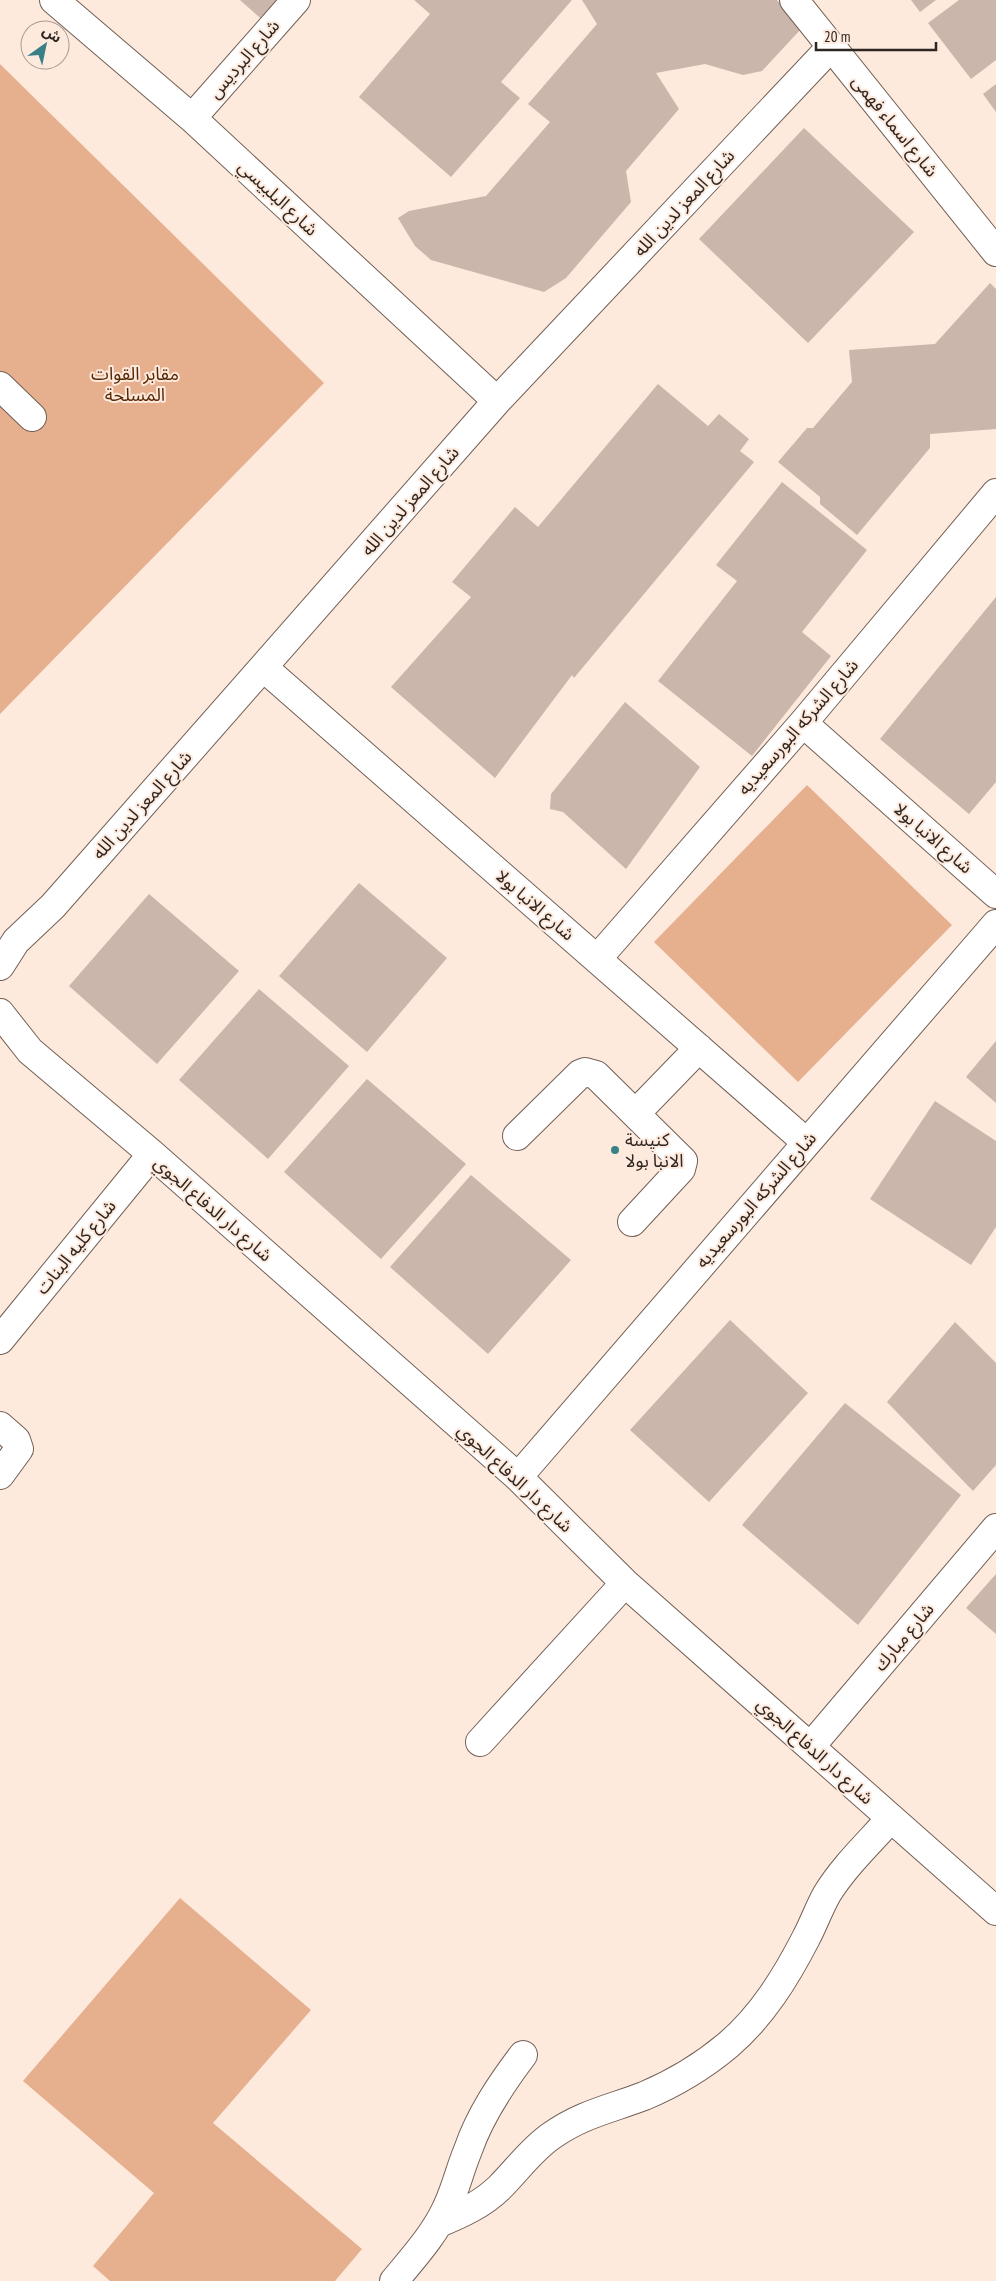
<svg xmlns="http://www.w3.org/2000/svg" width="996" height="2281" font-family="'PT Sans Narrow','Noto Sans Arabic',sans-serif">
	<rect width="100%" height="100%" fill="#fee9dd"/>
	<!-- green -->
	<path fill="#e6b08f" d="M0,64L324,383L0,714Z
		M807,785L952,925L798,1082L654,942Z
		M180,1898L311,2010L213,2123L362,2249L335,2281H110L93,2266L154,2193L23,2081Z"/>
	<!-- building -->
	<path fill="#cab6aa" d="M240,0H287L266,23Z
		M414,0H572L501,82L520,98L451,177L359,97L430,14Z
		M582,0H777L801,29L762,71L743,75L705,64L656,73L679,109L626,171L631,202L566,278L544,292L431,260L415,246L398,218L409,211L486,196L550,122L528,104L597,24Z
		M911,0H936L920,12Z
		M959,0H996V60L971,79L928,23Z
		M996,84V112L983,94Z
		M804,128L914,232L808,343L699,239Z
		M990,283L996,289V429L930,434V448L857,535L820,504V497L778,462L807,428H813L852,382L849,350L935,344Z
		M658,384L708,426L719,414L749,439L740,451L754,462L574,678L572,675L495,778L391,687L471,597L452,582L515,507L538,527Z
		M782,482L867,550L802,632L831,656L752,756L658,681L737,581L716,565Z
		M996,597V782L969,814L880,739Z
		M625,702L700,767L626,869L563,812L550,809L551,794Z
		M359,883L447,958L367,1052L279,976Z
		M149,894L239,971L157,1064L69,986Z
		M259,989L349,1066L268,1159L179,1080Z
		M996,1041V1103L966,1077Z
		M367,1079L466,1164L381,1259L284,1172Z
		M935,1101L996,1141V1227L971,1265L870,1199Z
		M471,1175L571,1260L488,1354L390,1267Z
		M730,1320L808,1393L709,1502L630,1430Z
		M955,1322L996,1363V1465L973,1491L887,1402Z
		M845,1403L961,1495L858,1625L742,1525Z
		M996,1574V1634L966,1608Z"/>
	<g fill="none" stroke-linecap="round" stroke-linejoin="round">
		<!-- minor casing -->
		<g stroke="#726055" stroke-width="30">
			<path id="minor" d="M54,0L192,118L497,401
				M794,0L996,252
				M192,118L296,0
				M0,386L32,417
				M264,668L806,1142
				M803,723L996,894
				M597,959L803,723L996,493
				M0,966L16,941L53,906L497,401L831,47
				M0,1013L30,1051L152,1154L518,1477L625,1583L996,1911
				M636,1113L699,1048
				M517,1136L580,1074L585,1072L596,1075L683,1161L681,1169L632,1222
				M0,1340L152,1154
				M0,1426L16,1440L19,1449L0,1475
				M518,1477L996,924
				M480,1742L625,1583
				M811,1746L996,1528
				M439,2223C461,2214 483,2204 500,2187C517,2170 531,2150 551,2136C582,2114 610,2109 644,2096C675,2083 703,2066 728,2045C762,2016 786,1977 806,1938C814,1923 819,1908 827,1894C844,1866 870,1842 891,1818
				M394,2281C413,2258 435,2234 447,2207C456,2188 460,2169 468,2150C480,2115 501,2084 523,2055"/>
		</g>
		<!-- minor -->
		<use href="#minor" stroke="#fff" stroke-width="28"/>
	</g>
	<!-- markers -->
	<circle fill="#398187" stroke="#fee9dd" stroke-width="2" cx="615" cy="1150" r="5"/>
	<g text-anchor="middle" stroke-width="4" stroke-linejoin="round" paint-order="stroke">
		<!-- street labels -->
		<g font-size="18" fill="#2e2621" stroke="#fee9dd">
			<text transform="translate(244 59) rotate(-49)" y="6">شارع البرديس</text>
			<text transform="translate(895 126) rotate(51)" y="6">شارع اسماء فهمى</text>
			<text transform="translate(278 198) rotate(43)" y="6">شارع البلبيسي</text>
			<text transform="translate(684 203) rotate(-47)" y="6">شارع المعز لدين الله</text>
			<text transform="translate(410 501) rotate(-49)" y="6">شارع المعز لدين الله</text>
			<text transform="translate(798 727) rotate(-49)" y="6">شارع الشركه البورسعيديه</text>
			<text transform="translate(142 805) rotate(-48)" y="6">شارع المعز لدين الله</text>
			<text transform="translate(933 838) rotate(41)" y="6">شارع الانبا بولا</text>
			<text transform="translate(535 905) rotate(41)" y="6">شارع الانبا بولا</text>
			<text transform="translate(756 1200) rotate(-49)" y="6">شارع الشركه البورسعيديه</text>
			<text transform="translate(213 1209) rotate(41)" y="6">شارع دار الدفاع الجوي</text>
			<text transform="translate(76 1247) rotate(-51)" y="6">شارع كليه البنات</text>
			<text transform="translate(515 1478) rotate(43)" y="6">شارع دار الدفاع الجوي</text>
			<text transform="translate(904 1637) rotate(-50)" y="6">شارع مبارك</text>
			<text transform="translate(815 1751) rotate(42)" y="6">شارع دار الدفاع الجوي</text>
		</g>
		<!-- park labels -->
		<g font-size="18" fill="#572904" stroke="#fee9dd">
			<text x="135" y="380">مقابر القوات<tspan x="135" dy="21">المسلحة</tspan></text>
		</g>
		<!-- poi labels -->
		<g font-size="18" fill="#2e2621" stroke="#fee9dd" text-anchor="start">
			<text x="625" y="1146">كنيسة<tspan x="625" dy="21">الانبا بولا</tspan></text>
		</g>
	</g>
	<!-- north arrow -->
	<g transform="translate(45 45) rotate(33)"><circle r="24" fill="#fee9dd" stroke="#ab9b92"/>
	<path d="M0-4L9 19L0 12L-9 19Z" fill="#398187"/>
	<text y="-8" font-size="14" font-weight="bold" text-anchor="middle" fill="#2e2621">ش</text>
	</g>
	<!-- scale -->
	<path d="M816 42v8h120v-8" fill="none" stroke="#2e2621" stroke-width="2.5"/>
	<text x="824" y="42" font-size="15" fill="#2e2621" stroke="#fee9dd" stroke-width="4" paint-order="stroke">20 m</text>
</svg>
